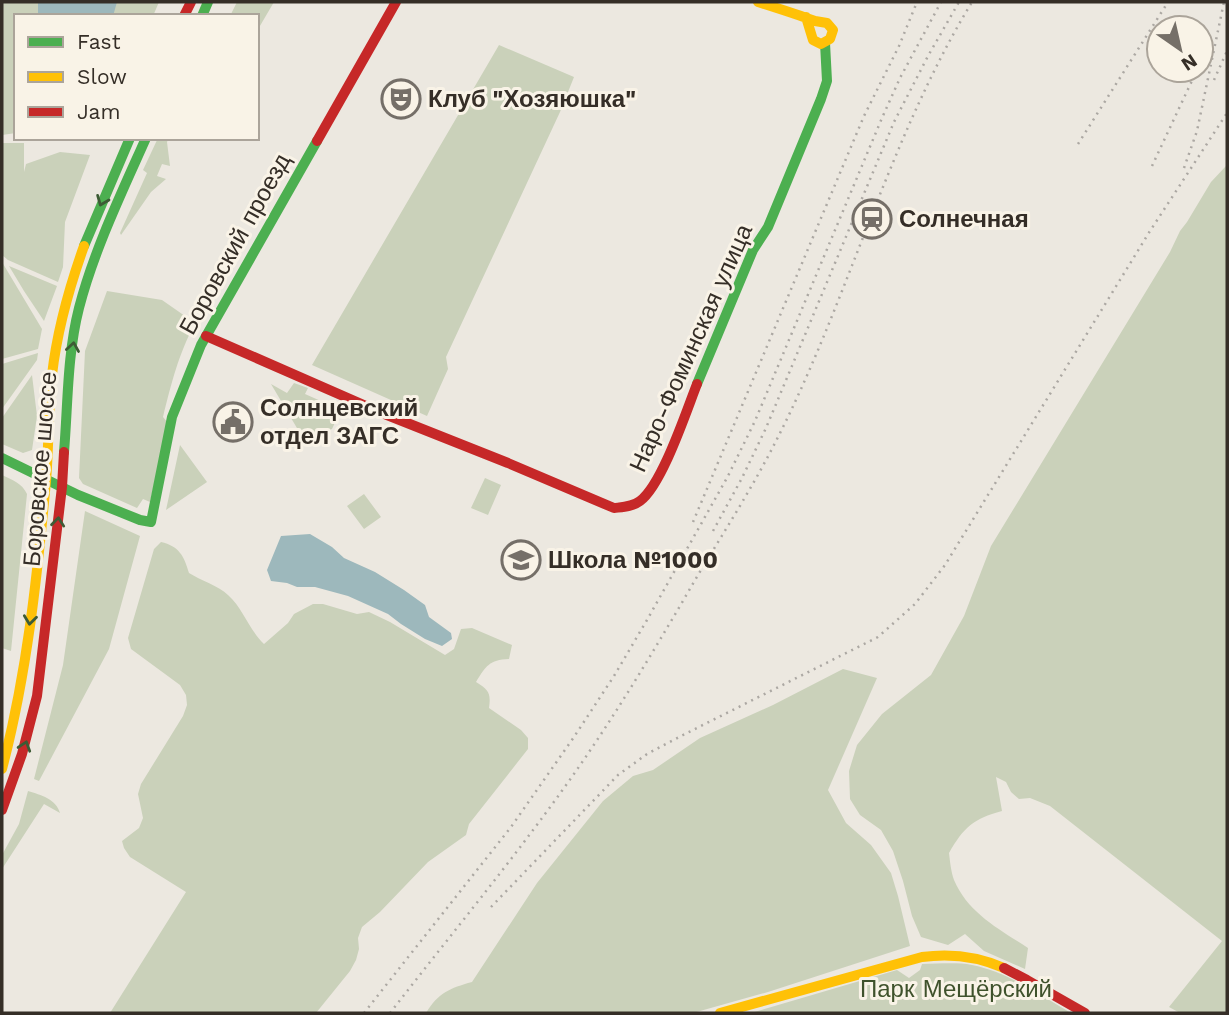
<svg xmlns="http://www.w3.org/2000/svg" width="1229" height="1015" font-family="'Work Sans',sans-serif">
	<rect width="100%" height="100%" fill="#ece8e0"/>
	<!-- green -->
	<path fill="#cad1ba" d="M2,2H159L153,16H16V133L2,135Z
		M237,2H274L257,31V16H230Z
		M499,45L574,77L560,112L446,357L448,369L427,416L312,365Z
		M158,138H169L167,142L170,166L162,164L157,176L166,179L151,192L121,235L120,233L147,173L143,170Z
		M24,143V172L26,164L60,152L90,155L65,222L63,267L58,282L8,260L2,255V143Z
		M1226,166L1227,1013H1180L1169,1007L1222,941L1050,806L1030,798L1019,799L1011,792L1006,782L996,777L1002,811C973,819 964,827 949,853C950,861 951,872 954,880C968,913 999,929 1028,948L1025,969L984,951L965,934L948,945L921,937L912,916L903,881L893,851L881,830L860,815L850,799L849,771L857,745L882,714L931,675L964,616L991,546L1170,252L1180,231L1187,222L1211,182Z
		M2,262L42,329L38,349L2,359Z
		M9,266L57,286L44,321L24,291Z
		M107,291L162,300L195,323C178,356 172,381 163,417L168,423L150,502L143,499L137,508L83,484L79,478L85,351Z
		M38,353L37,360L2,409V364Z
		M32,375L37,416L32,450L23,453L2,444V418Z
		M294,383L308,388L305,394L341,410L332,429L304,440L271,384L287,393Z
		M180,445L207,482L166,510Z
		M2,475C12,480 22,483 27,494L11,651L2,648Z
		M485,478L501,485L488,515L471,508Z
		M364,494L381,517L364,529L347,506Z
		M85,511L140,536L109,649L39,781L34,779L63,665Z
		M161,542C179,546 184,556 189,573C200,580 219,586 228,595C243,608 249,630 264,644L288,623L294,614L313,604H323L357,614L369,612L390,622L445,655L454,649L461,629L472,628L512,645L509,659C489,660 486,666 476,682C489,690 491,693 489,708L521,730L528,738V749L469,824L466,835L428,862L380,912L362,927L358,938L359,949L356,960L350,971L316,1013H110L186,892L130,857L124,848L122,841L139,828L143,818L138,794L141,784L183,716L187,705L186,695L180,685L131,649L128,638L154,549Z
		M843,669L877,678L828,790L846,823L871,845L891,873L898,896L910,946L768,992L693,1013H426C438,993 450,988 472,982L537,883L603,801L633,776L653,770L700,738L773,705Z
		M28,791C41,795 56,799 60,813L44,804L2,869V855L19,824Z
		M922,964C938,964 956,962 972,965C1008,972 1040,995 1071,1013H751L897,970L909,978L920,970Z"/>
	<!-- water -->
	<path fill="#9db8bc" d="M38,2H117L113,16H38Z
		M310,534L332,547L344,558L375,572L404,590L425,605L429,617L451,633L452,639L442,646L425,639L401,624L388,614L348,596L315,587H297L287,583L271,581L267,570L281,536Z"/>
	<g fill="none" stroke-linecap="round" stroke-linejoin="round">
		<!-- fast -->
		<path stroke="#4caf50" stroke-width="10" d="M202,16L208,2
			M84,246L130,138
			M697,384L753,250L768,227L821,99L827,81L825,43
			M64,452C68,405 67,355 79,308C94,250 122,192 146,138
			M2,458L78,495L140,520L151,522L172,417L201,345L317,141"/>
		<!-- slow -->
		<path stroke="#ffc107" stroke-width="10" d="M758,2C777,8 796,14 815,21L827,23L833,30L830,39L821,44L813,40L806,17
			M2,769C27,674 37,578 46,481C49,446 48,410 52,375C57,331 69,288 84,246
			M720,1013L922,957C951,953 977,956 1004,968"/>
		<!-- jam -->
		<path stroke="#c62828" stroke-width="10" d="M184,16L191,2
			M317,141L396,2
			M206,336L382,413L508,463L614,508C623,507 632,507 640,501C662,485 686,412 697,384
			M2,810L22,754L37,696L62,487L64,452
			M1004,968L1027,980L1085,1013"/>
		<!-- rail -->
		<path stroke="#aca8a3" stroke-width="2.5" stroke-dasharray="2 5" stroke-linecap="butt" d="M1214,80L1227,51
			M1078,144L1168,2
			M1152,166L1197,70
			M1184,168L1197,131L1224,2
			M693,522L864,116L899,46L917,2
			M713,531L742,478L766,428L894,122L928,56L959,2
			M491,907L618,775L647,754L683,735L878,637L915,604L945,565L1150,231L1227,113
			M364,1013L511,827L574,737L614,676L647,620L728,476L755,421L882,118L900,78L941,2
			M390,1013C445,942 503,872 556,799C608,728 654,651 698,575C724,532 752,488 775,443C849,299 888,140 972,2"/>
	</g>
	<!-- one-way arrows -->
	<defs><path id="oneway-chevron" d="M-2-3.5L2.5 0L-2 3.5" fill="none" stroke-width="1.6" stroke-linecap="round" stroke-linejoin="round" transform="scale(1.75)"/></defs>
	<g stroke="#3d5b35">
		<use href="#oneway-chevron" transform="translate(102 201) rotate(112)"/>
		<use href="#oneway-chevron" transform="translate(73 347) rotate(-81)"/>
		<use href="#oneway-chevron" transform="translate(58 522) rotate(-84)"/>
		<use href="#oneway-chevron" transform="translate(30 620) rotate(97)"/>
		<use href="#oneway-chevron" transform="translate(25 746) rotate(-72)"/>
	</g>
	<!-- icons -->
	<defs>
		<g id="theatre-ring" transform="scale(2.0125)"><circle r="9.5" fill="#f9f3e7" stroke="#756f68" stroke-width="1.5"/><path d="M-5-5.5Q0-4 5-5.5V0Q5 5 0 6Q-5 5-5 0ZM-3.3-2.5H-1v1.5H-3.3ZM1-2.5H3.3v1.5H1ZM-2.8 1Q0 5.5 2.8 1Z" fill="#756f68"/></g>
		<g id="station-ring" transform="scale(2.0125)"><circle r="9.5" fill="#f9f3e7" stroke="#756f68" stroke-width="1.5"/><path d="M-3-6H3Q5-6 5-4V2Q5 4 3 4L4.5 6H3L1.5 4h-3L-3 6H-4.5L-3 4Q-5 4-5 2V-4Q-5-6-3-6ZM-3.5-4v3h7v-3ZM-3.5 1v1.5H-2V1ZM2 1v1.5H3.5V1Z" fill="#756f68"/></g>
		<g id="civic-ring" transform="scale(2.0125)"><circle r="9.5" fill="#f9f3e7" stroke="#756f68" stroke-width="1.5"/><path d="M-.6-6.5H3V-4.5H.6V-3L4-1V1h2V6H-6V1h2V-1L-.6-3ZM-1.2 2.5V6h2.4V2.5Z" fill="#756f68"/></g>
		<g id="school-ring" transform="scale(2.0125)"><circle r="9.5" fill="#f9f3e7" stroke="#756f68" stroke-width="1.5"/><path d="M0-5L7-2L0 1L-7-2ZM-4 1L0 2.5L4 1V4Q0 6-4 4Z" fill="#756f68"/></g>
	</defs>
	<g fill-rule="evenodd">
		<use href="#theatre-ring" x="401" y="99"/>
		<use href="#station-ring" x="872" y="219"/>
		<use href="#civic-ring" x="233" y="422"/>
		<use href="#school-ring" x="521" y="560"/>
	</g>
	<g text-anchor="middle" stroke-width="6" stroke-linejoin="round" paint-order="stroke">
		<!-- poi labels -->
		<g font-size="24" font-weight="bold" fill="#352e27" stroke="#f9f3e7" text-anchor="start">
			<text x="428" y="107">Клуб "Хозяюшка"</text>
			<text x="899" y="227">Солнечная</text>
			<text x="260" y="416">Солнцевский<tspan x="260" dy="28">отдел ЗАГС</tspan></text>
			<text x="548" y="568">Школа №1000</text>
		</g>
		<!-- street labels -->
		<g font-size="24" fill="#352e27" stroke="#f9f3e7">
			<text transform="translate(235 244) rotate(-61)" y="8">Боровский проезд</text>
			<text transform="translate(691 348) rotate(-66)" y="8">Наро-Фоминская улица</text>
			<text transform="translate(40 469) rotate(-85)" y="8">Боровское шоссе</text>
		</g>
		<!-- park labels -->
		<g font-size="24" fill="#3f522c" stroke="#f9f3e7">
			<text x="956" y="997">Парк Мещёрский</text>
		</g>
	</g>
	<!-- border -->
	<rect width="1229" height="1015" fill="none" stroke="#352e27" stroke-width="7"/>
	<!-- legend -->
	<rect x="14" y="14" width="245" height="126" fill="#f9f3e7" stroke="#aba49a" stroke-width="2"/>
	<rect x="28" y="37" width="35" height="10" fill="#4caf50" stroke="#aba49a" stroke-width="2"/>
	<text x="77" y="49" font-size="21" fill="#352e27">Fast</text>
	<rect x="28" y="72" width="35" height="10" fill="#ffc107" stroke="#aba49a" stroke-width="2"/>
	<text x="77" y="84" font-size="21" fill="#352e27">Slow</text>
	<rect x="28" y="107" width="35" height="10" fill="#c62828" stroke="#aba49a" stroke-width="2"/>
	<text x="77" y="119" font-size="21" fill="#352e27">Jam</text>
	<!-- north arrow -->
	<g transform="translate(1180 49) rotate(146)"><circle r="33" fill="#f9f3e7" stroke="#aba49a" stroke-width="2"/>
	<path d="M0-5L12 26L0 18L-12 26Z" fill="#756f68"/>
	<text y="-10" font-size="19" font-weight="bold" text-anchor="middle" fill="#352e27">N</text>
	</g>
</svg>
